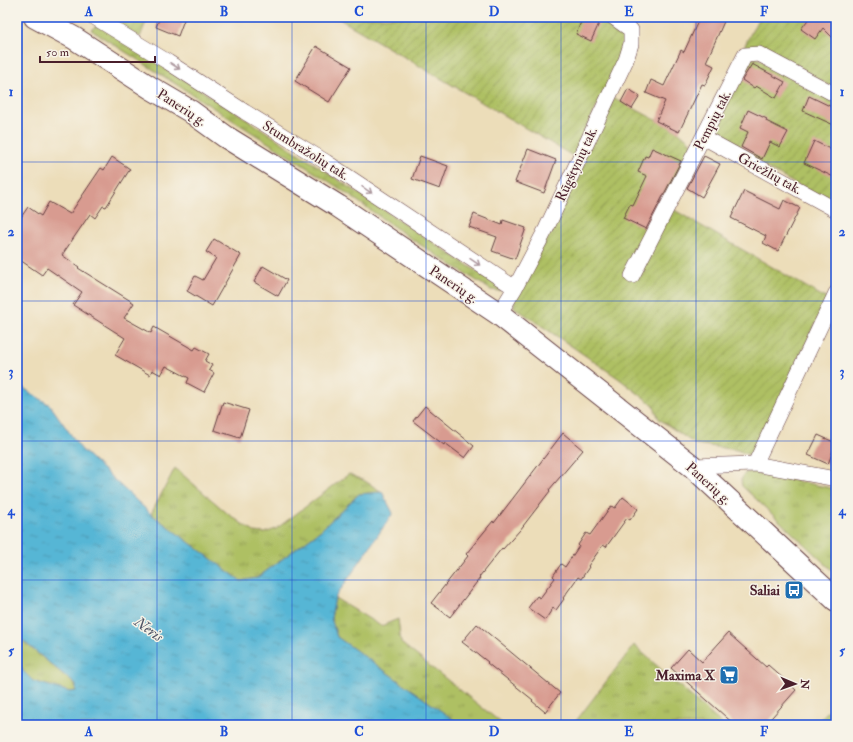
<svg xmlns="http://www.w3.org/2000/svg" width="853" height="742" font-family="'IM FELL Double Pica',serif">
	<defs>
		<pattern id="grass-tufts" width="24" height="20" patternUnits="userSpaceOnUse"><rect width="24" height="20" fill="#aec064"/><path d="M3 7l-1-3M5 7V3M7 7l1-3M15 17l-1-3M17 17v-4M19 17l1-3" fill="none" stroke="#909b53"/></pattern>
		<pattern id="garden-furrows" width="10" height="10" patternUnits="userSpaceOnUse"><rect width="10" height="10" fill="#aec064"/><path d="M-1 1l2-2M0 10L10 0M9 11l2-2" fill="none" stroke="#909b53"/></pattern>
		<pattern id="water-ripples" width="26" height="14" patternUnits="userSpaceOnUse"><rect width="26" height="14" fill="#57b6d5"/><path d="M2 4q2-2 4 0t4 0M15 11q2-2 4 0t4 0" fill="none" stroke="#4a93ad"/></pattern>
	</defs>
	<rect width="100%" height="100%" fill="#f7f3e8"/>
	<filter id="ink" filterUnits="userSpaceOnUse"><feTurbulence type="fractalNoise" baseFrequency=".025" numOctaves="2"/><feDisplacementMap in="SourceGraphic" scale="8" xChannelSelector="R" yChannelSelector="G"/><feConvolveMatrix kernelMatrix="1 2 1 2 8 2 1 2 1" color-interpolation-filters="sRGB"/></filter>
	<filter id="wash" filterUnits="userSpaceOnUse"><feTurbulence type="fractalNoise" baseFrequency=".012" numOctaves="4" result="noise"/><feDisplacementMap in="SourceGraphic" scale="16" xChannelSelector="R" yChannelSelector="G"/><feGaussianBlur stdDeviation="0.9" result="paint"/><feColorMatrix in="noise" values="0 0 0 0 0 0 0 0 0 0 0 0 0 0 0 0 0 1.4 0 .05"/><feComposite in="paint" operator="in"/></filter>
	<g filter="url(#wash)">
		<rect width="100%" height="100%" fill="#ecddb9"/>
		<!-- grass -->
		<path fill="url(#grass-tufts)" stroke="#7c7048" d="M99,26L242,116L502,288L500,291L491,290L410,238L336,186L91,30L94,27Z
			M175,468L227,513L254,532L265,533L276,529L349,474L365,481L382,492L359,494L321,530L257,578L241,581L151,514Z
			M753,472L836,489V574L742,486L741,480L745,473Z
			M335,598L381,626L398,619L401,643L504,725H461L337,637L331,618Z
			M17,636L76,685V691L70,692L33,681C16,669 17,655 17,636Z
			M634,645L723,725H573Z
			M836,702V725H815Z"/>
		<!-- garden -->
		<path fill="url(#garden-furrows)" stroke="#7c7048" d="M117,17H148L140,37L114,23Z
			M336,17H608L626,37V46L573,156Z
			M759,17H836V89L757,47H744Z
			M757,58L836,103V206L713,139V131L747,59Z
			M614,98L679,132L693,144L664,204L827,299L753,457L737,450L695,444L659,419L653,405L618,378L514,307V301Z"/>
		<!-- water -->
		<path fill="url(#water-ripples)" stroke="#506a80" d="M17,384L50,405L81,449L151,514L241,581L257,578L321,530L359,494L382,492L393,513L335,598L331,618L337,637L461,725H17V658L23,671L33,681L70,692L76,691V685L17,636Z"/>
		<g id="blocks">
			<!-- building -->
			<path fill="#d89b90" d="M160,17H185L178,36L156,27Z
				M583,17H602L591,41L576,34Z
				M700,17H726L706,62L714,66L705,85L702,84L679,132L656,121L665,101L646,93L651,80L664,86L681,50L684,52Z
				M810,17H836V41L823,28L815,39L801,29Z
				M316,46L351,67L329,102L295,81Z
				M752,64L785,82L776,98L756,86L754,88L742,80Z
				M628,89L640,96L632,109L621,102Z
				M809,96L836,109V126L803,111Z
				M748,110L767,119L766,121L788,132L780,147L770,142L762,159L741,147L748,132L740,128Z
				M814,141L836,152V178L804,163Z
				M652,148L681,161L646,229L623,218L630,204L633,205L647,176L638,172L645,156L648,157Z
				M528,149L556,160L544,193L515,182Z
				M420,156L448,166L440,189L412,179Z
				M704,156L720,164L702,197L687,188Z
				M112,157L130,169L106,207L103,206L95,218L90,214L62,255L79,267L78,268L134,303L124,318L151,333L154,327L194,350L196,347L209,354L205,361L212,365L209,370L214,373L204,392L187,383L189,378L166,366L161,375L152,370L150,375L115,355L125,338L73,305L82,292L47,268L42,275L17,258V223L28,207L41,216L49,202L70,214L101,168L104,170Z
				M744,191L780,209L784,200L800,208L778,251L763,243L766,236L731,218Z
				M474,214L502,225L503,220L526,228L515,259L492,251L497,237L469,227Z
				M214,239L241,255L212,306L187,291L195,276L203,280L216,258L206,252Z
				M263,266L287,280L278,296L254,282Z
				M223,402L249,410L240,438L214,430Z
				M425,406L474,446L465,458L445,443L444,445L413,421Z
				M563,433L583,450L549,490L550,491L520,530L503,549L502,548L479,577L480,578L450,617L431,603L468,556L466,554L493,521L494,523Z
				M818,435L836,443L828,464L808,455Z
				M623,497L638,509L630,520L627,518L606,547L603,545L588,566L589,567L581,579L578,577L563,598L564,599L556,610L553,608L545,620L528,608L537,596L540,598L555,578L553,576L561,564L565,567L579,546L578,545L586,533L590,535L611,506L615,508Z
				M477,624L560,693L545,712L532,701L533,700L487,663L488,662L462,642Z
				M728,633L766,667L768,665L796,690L765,725H735L671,668L688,649L702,662Z"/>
		</g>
	</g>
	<g filter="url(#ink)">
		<use href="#blocks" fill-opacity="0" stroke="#623c40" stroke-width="1"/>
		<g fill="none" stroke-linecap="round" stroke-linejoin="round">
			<!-- minor casing -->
			<g stroke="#623c40" stroke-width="16">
				<path id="minor" d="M94,17L168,62L245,112L326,162L515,288
					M703,137L836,210
					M632,276L745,55L759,54L836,95
					M499,314L515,288L546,229L626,60L631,44V30L613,17
					M755,464L836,293
					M692,466L755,464L836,479"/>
			</g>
			<!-- primary casing -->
			<g stroke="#623c40" stroke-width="24">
				<path id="primary" d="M35,17L74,38L151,88L190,111L226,137L338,206L499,314L692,466L836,600"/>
			</g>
			<!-- minor -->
			<use href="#minor" stroke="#fff" stroke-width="15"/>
			<!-- primary -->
			<use href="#primary" stroke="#fff" stroke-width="22"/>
		</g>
		<!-- one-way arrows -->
		<defs><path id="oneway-shaft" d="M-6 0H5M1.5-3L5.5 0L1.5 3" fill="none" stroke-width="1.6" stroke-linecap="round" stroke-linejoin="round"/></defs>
		<g stroke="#ae9aa0">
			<use href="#oneway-shaft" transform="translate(175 66) rotate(33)"/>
			<use href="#oneway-shaft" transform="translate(367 190) rotate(34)"/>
			<use href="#oneway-shaft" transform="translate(475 262) rotate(34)"/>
		</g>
	</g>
	<!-- grid -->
	<path fill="none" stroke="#1d4ed8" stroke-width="1" stroke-opacity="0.55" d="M157,17V725M292,17V725M426,17V725M561,17V725M696,17V725M17,162H836M17,301H836M17,441H836M17,580H836"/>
	<!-- icons -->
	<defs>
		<g id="bus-square" transform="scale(1)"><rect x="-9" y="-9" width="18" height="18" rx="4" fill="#1f6fb2" stroke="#f7f3e8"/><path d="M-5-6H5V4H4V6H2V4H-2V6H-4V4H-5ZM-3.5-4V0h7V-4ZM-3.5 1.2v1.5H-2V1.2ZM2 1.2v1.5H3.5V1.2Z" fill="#fff"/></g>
		<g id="supermarket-square" transform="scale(1)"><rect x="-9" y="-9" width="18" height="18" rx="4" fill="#1f6fb2" stroke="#f7f3e8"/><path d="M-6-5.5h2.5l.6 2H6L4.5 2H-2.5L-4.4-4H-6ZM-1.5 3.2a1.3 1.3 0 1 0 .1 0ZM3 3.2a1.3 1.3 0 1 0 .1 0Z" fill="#fff"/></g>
	</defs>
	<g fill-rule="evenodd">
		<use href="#bus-square" x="794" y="590"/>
		<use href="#supermarket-square" x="729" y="675"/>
	</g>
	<g text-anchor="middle" stroke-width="3" stroke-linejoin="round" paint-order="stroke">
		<!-- street labels -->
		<g font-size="14" fill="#4a1f2b" stroke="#f7f3e8">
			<text transform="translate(182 107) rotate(33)" y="5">Panerių g.</text>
			<text transform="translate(712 120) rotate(-63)" y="5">Pempių tak.</text>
			<text transform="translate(306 150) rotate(32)" y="5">Stumbražolių tak.</text>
			<text transform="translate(576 164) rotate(-65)" y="5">Rūgštynių tak.</text>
			<text transform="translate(770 173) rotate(29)" y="5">Griežlių tak.</text>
			<text transform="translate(454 284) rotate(34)" y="5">Panerių g.</text>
			<text transform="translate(709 483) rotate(42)" y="5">Panerių g.</text>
		</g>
		<!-- poi labels -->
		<g font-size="14" font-weight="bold" fill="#4a1f2b" stroke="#f7f3e8" text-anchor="end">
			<text x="780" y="595">Saliai</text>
			<text x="715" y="680">Maxima X</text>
		</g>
		<!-- water labels -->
		<g font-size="15" font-style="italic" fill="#4f5466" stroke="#f7f3e8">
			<text transform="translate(149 629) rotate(36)" y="5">Neris</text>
		</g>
	</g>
	<!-- margin -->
	<rect width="853" height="742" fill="none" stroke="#f7f3e8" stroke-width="44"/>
	<!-- north arrow -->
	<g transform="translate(795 684) rotate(92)" stroke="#f7f3e8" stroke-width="3" paint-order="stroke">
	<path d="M0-3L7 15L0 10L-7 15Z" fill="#4a1f2b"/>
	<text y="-6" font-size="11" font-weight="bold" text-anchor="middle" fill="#4a1f2b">N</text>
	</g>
	<!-- scale -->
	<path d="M40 56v6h115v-6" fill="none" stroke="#4a1f2b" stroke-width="2"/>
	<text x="46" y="56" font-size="12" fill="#4a1f2b" stroke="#f7f3e8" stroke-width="3" paint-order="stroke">50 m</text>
	<rect x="22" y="22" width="809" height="698" fill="none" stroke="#1d4ed8" stroke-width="1.5"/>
	<g font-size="13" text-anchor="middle" font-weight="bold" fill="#1d4ed8">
		<text x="89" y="16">A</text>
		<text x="224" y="16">B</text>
		<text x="359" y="16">C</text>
		<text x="494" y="16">D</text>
		<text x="629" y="16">E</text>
		<text x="764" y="16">F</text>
		<text x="11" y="96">1</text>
		<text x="842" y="96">1</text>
		<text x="11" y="236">2</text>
		<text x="842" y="236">2</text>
		<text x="11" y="376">3</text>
		<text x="842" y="376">3</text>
		<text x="11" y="515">4</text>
		<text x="842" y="515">4</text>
		<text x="11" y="655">5</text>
		<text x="842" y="655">5</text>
		<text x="89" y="736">A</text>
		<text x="224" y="736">B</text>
		<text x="359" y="736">C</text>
		<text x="494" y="736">D</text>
		<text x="629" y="736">E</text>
		<text x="764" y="736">F</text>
	</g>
</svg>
